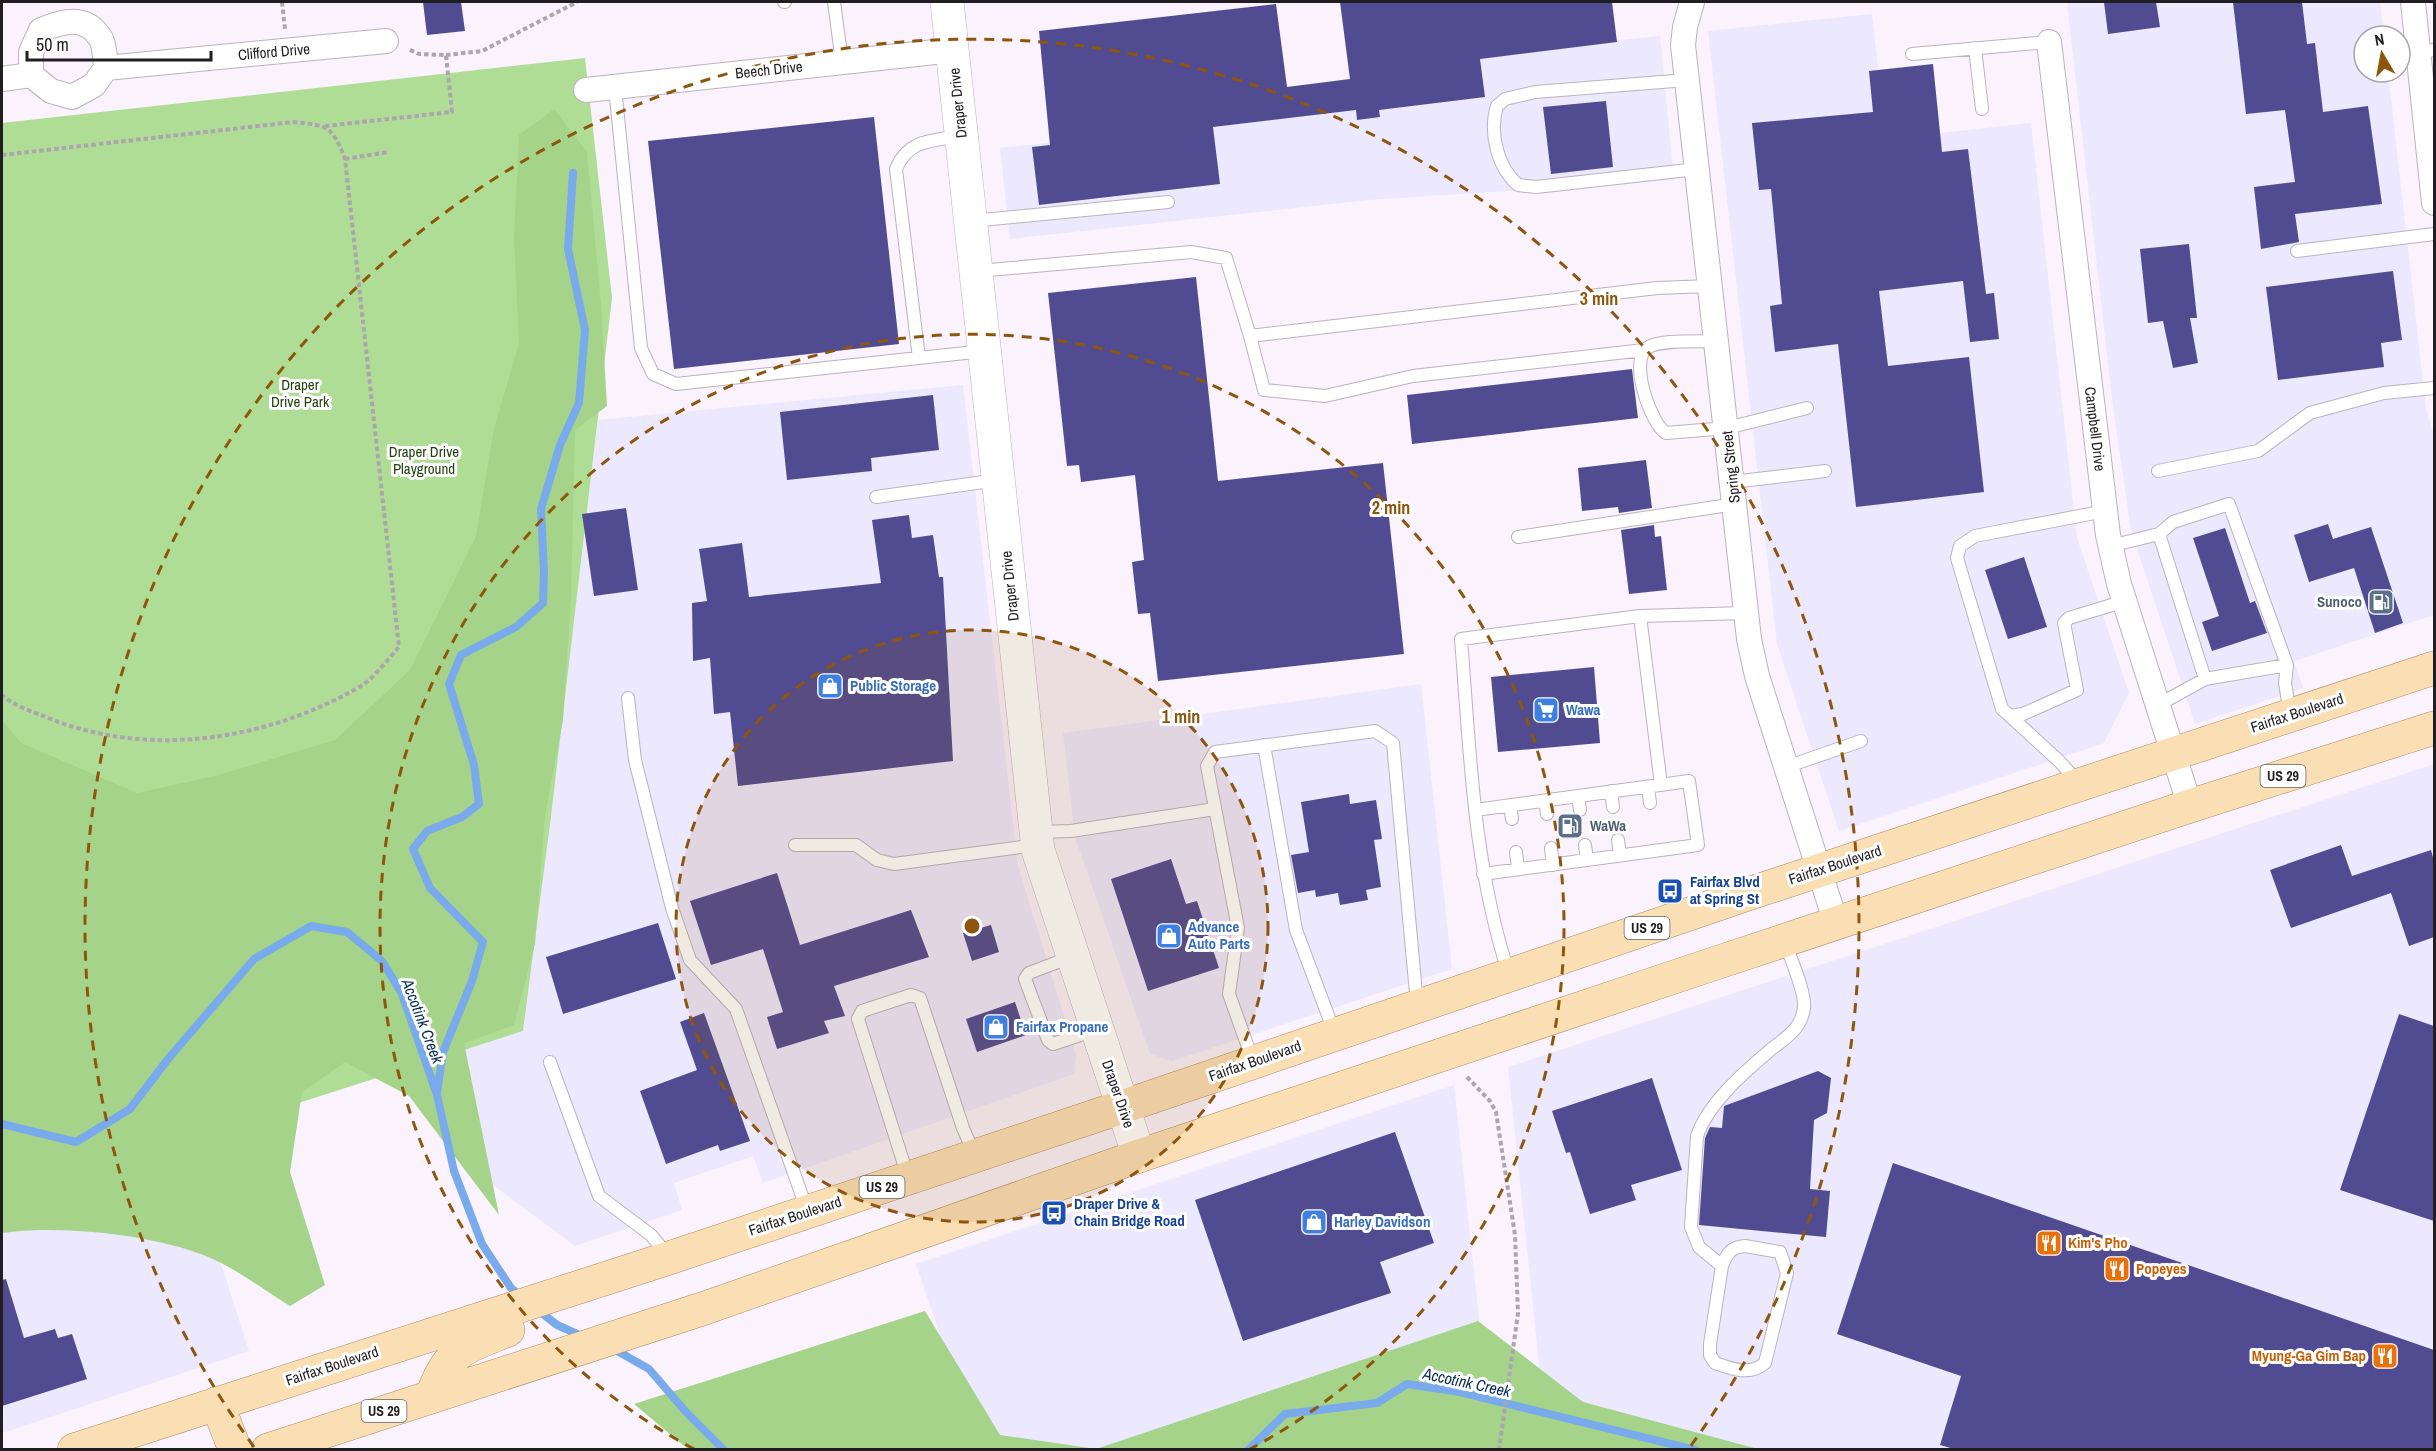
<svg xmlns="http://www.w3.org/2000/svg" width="2436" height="1451" font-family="'Archivo Narrow',sans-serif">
	<rect width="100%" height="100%" fill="#faf2fc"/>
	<!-- commercial -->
	<path fill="#ece8fe" d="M2067,2H2380L2384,36H2364V72H2388L2426,409L2434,435V615L2294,661L2303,688L2195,724L2131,530L2113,407Z
		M1872,14L1886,139L2031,123L2077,538L2129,693L2104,743L1839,831L1777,644L1708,31Z
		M1660,36L1674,180L1368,200L1010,239L1000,148L1358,109L1354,67Z
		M963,385L1018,866L1076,1055L1074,1074L763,1183L753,1156L674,1183L682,1210L575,1246L489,1182L454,1053L523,1031L598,420Z
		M1421,684L1452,969L1172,1061L1150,1054L1075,837L1063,733Z
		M2434,764V1449L1719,1450L1546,1430L1508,1067Z
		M1454,1085L1485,1375L1261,1449H978L916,1264Z
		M182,1141L249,1351L2,1433V1198Z"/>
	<!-- green -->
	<path fill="#afdd95" d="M585,58L612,298L551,816L523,1031L2,1198V123Z"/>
	<!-- forest -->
	<path fill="#a5d38a" d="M554,109L587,152L601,304L607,406L575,430L571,598L563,720L545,815L535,944L514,1025L464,1043L499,1215L409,1096L345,1062L302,1092L290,1172L325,1285L290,1306C265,1291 241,1272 215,1260C164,1235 58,1224 2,1233V720L21,743L137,793L215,776L335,740L410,670L476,536L494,429L519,343L514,238L519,135Z
		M925,1311L1000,1435L1096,1449L1478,1321L1583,1402L1758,1449L689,1450L634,1404Z"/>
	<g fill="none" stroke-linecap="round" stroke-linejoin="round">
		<!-- stream -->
		<path stroke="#79abec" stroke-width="8" d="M437,1093L443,1052L472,981L483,942L430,888L413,849L427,831L462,817L479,804L474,765L449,684L461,655L516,627L543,603L544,573L541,509L560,445L579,403L585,330L568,249L573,173
			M2,1124L76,1142L130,1109L168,1059L254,959L311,926L347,932L382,961L402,994L437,1095L454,1171L482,1244L511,1288L522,1297
			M538,1310L557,1325L584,1337
			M612,1348L649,1369L686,1412L724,1450
			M1248,1450L1285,1414L1377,1403L1407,1384L1460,1392L1695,1450"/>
	</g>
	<!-- building -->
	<path fill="#514c91" d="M423,2H461L465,31L427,35Z
		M1340,2H1612L1617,42L1480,59L1485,97L1379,110L1380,117L1357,120L1356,110L1213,127L1220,184L1039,205L1032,147L1050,145L1039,31L1276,4L1287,87L1350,79Z
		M2104,2H2156L2160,27L2108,34Z
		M2233,2H2302L2307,44L2315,43L2323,112L2368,106L2382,204L2295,214L2299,242L2261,249L2254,187L2295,182L2285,110L2246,114Z
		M1933,64L1942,152L1968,149L1986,294L1994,293L1999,339L1970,342L1963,281L1879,291L1888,366L1969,357L1984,492L1856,507L1838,344L1775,352L1770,306L1782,304L1771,189L1759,190L1752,123L1873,112L1869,71Z
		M1606,101L1613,167L1551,174L1543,107Z
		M874,117L899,344L674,369L648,141Z
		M2189,244L2197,318H2190L2198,363L2173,368L2163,321L2148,323L2140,249Z
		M2393,271L2402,340L2381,343L2384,367L2278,380L2266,287Z
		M1196,277L1218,481L1383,463L1404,654L1158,681L1150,613L1138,614L1132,562L1144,560L1135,475L1081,482L1079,465L1067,466L1048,293Z
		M1632,369L1638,418L1412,444L1407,395Z
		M933,395L939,450L871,458L872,471L787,480L780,412Z
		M1646,460L1652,508L1619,513L1618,507L1582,511L1578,468Z
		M626,508L638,590L594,596L582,514Z
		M909,515L912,538L933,535L939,577H943L953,761L738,786L730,712L714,714L710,658L693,661L692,603L707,601L699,549L742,543L749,597L881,583L872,520Z
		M2328,524L2333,539L2371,527L2403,623L2375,633L2354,568L2309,582L2294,535Z
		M1654,525L1655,537L1661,536L1667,590L1629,594L1621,530Z
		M2225,528L2250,603L2255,601L2267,633L2212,651L2202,622L2219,616L2193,538Z
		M2024,557L2047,627L2008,639L1985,570Z
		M1594,667L1600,743L1498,752L1491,677Z
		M1349,794L1350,804L1376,800L1382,839L1374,840L1381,887L1366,890L1368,900L1340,905L1338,893L1316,897L1315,890L1298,893L1291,855L1309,852L1301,802Z
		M2341,845L2352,876L2431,850L2434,861V937L2409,946L2391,893L2291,928L2270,870Z
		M1171,859L1186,904L1197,901L1219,968L1148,991L1111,879Z
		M777,873L800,945L911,910L929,957L834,986L845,1016L824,1021L829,1033L777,1049L767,1017L783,1012L763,949L711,965L690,901Z
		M658,923L676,979L563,1014L546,957Z
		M991,925L999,952L972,961L963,933Z
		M1015,1002L1026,1035L977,1052L966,1019Z
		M704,1013L750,1141L720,1151L718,1145L666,1164L640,1091L697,1070L680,1022Z
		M2399,1014L2434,1026V1221L2340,1190Z
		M1818,1071L1831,1078L1827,1113L1814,1120L1810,1189L1830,1191L1826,1237L1699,1225L1705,1138L1710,1127L1722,1128L1724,1106Z
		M1652,1078L1682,1170L1631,1185L1636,1200L1590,1214L1570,1152L1566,1153L1552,1111Z
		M1395,1132L1434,1243L1380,1262L1391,1293L1243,1341L1195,1200Z
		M1893,1163L2434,1350V1449H1954L1940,1445L1961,1376L1837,1334Z
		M6,1279L24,1338L55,1329L58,1338L72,1334L87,1379L2,1406V1280Z"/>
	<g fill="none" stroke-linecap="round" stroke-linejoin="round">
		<!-- lane casing -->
		<g stroke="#bbb3bc" stroke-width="14">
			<path id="lane" d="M784,2H785
				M834,2L842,62
				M1975,48L1982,109
				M2419,52L2434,50
				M1912,54L2049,42
				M1687,80L1535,92L1505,99L1497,106C1489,132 1497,167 1518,185L1536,187L1697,169
				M615,87L641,348L653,374L676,384L984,351
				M972,221L1168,202
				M2297,251L2434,234
				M978,271L1191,252L1226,258L1250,336L1657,288L1710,286
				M1250,336L1264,390L1325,396L1413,376L1644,350
				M1717,341C1699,342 1660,339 1647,348C1629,360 1650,423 1666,433L1727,428L1807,408
				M919,358L896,169C908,139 933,141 961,136
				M2158,471L2258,451L2310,413L2384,393L2434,388
				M1733,482L1825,471
				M876,497L998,480
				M2105,511L1975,536L1960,546L1957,558L2002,709L2010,716L2023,714L2077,690L2064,623L2069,618L2125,601
				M2159,534L2205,679
				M1518,537L1735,504
				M2110,546L2159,534L2173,522L2229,504L2287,665L2285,683L2290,713
				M1640,616L1661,785
				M628,698L635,760L672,908L690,960L736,1009L807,1210
				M2158,705L2205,679L2287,665
				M2010,716L2060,762L2078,782
				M1264,745L1296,930L1335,1034
				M1786,767L1861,741
				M1648,787L1650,803
				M1611,791L1613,807
				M1578,796L1580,810
				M1545,801L1547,814
				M1510,805L1512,819
				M1475,810L1689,781L1698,845L1483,874
				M1038,832L1071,831L1215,809
				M1618,840L1620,855
				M795,845H856L877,860L894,864L1037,845
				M1585,845L1587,860
				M1551,848L1553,865
				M1516,852L1518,869
				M1071,957L1029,973L1025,979L1048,1040L1053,1044L1095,1030
				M1509,974C1473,866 1470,751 1461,639L1640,616L1746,613
				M1253,1061L1229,994L1238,928L1207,766L1215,752L1375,731L1393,743L1417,1004
				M550,1062L599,1196L651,1235L669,1257
				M908,1177L858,1019L862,1011L911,995L920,998L963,1128L975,1156
				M1745,1246L1780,1252L1787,1273L1765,1363C1750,1376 1732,1369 1715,1363L1710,1355V1344L1722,1266C1727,1253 1731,1247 1745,1246Z
				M1722,1266L1699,1247L1691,1227L1697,1136C1708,1104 1742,1074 1768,1052C1783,1039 1801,1031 1804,1008C1806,993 1790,957 1785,942"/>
		</g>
		<!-- street casing -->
		<g stroke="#bbb3bc" stroke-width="26">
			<path id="street" d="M1692,2L1685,27L1683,45L1749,639L1757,676L1836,923
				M2413,2L2434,203
				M2049,42L2108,535L2119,584L2190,806
				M31,75V52L41,30C63,21 86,14 101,39C105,46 105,60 106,68
				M2,79L31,75L51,91L72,97L94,85L106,68L386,41
				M586,90L953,50"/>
		</g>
		<!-- secondary casing -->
		<g stroke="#bbb3bc" stroke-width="34">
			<path id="secondary" d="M947,2L1038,850L1139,1156"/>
		</g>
		<!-- primary casing -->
		<g stroke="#ab8d61" stroke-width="34">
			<path id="primary" d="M432,1396C448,1349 465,1348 508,1330
				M217,1403L235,1450
				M74,1450L669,1258L1122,1107L1751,893L2434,668
				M268,1450L705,1308L1139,1156L1710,965L2190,806L2434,728"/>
		</g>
		<!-- path -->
		<path stroke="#aba5ad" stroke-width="4" stroke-dasharray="4.5 3" stroke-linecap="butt" d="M282,2L285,29
			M446,55L482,51L577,2
			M325,126L452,112L446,55L419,54L408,49
			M2,155L294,122C328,126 332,125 345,159L399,647C388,659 375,677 361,686C267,741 147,759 46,717C31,711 14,706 2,695
			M345,159L388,152
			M1467,1077L1490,1101L1496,1112L1515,1235L1518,1313L1499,1450"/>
		<!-- lane -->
		<use href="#lane" stroke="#fff" stroke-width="12"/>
		<!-- street -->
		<use href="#street" stroke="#fff" stroke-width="24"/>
		<!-- secondary -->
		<use href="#secondary" stroke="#fff" stroke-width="33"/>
		<!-- primary -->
		<use href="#primary" stroke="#fadfb5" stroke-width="33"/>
	</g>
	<!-- distance rings -->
	<circle cx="972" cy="926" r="296" fill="#8e560d" fill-opacity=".12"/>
	<g fill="none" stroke="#8e560d" stroke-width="3" stroke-dasharray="10 8">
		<circle cx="972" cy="926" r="296"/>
		<path d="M694 1449A592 592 0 1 1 1250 1449"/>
		<path d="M254 1447A887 887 0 1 1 1690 1447"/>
	</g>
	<!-- icons -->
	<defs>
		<g id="fuel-square" transform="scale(1.35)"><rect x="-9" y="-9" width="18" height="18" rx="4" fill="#5c6f8a" stroke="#fff"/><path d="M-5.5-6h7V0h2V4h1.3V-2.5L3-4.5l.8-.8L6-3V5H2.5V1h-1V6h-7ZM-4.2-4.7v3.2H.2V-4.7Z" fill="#fff"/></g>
		<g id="shop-square" transform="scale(1.35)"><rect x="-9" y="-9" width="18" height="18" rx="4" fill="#3f7fe0" stroke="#fff"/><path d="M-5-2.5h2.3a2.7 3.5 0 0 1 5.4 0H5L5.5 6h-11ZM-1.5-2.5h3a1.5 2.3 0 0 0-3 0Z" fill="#fff"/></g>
		<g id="supermarket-square" transform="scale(1.35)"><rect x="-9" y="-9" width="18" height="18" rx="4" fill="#3f7fe0" stroke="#fff"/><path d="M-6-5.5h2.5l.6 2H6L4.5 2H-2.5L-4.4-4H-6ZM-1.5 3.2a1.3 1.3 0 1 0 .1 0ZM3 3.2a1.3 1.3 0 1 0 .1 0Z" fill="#fff"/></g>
		<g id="bus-square" transform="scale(1.35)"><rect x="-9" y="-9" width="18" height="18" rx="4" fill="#1a4fb4" stroke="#fff"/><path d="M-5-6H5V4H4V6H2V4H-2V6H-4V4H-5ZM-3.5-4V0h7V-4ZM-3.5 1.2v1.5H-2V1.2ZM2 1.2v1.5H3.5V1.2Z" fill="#fff"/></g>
		<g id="restaurant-square" transform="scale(1.35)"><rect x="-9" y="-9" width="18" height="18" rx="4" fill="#e8710a" stroke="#fff"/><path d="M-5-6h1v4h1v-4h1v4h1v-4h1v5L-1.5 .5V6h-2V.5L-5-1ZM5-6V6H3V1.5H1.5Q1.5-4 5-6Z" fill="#fff"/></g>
	</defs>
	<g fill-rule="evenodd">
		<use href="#fuel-square" x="2381" y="602"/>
		<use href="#shop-square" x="830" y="686"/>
		<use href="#supermarket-square" x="1546" y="710"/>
		<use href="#fuel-square" x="1570" y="826"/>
		<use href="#bus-square" x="1670" y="891"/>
		<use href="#shop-square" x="1169" y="936"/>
		<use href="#shop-square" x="996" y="1027"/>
		<use href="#bus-square" x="1054" y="1213"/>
		<use href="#shop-square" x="1314" y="1222"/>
		<use href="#restaurant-square" x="2049" y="1243"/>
		<use href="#restaurant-square" x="2117" y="1269"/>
		<use href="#restaurant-square" x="2385" y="1356"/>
	</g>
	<g text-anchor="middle" stroke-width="6" stroke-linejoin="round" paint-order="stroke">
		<!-- shield labels -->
		<g fill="#fff" stroke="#646264" stroke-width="1.5">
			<rect x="2260.5" y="765" width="45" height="22" rx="4.5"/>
			<rect x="1624.5" y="917" width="45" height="22" rx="4.5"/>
			<rect x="859.5" y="1176" width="45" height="22" rx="4.5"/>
			<rect x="361.5" y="1400" width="45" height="22" rx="4.5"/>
		</g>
		<g font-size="14" font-weight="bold" fill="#211e22">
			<text x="2283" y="781">US 29</text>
			<text x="1647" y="933">US 29</text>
			<text x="882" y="1192">US 29</text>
			<text x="384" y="1416">US 29</text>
		</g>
		<!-- street labels -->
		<g font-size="15" fill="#211e22" stroke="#fff">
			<text transform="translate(274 52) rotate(-5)" y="5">Clifford Drive</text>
			<text transform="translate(769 70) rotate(-6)" y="5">Beech Drive</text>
			<text transform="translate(958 103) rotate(-96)" y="5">Draper Drive</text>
			<text transform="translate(2095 429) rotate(83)" y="5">Campbell Drive</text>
			<text transform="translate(1731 467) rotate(-96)" y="5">Spring Street</text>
			<text transform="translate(1010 586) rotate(-96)" y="5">Draper Drive</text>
			<text transform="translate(2297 713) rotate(-18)" y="5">Fairfax Boulevard</text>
			<text transform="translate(1835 865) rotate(-18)" y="5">Fairfax Boulevard</text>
			<text transform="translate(1255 1061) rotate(-19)" y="5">Fairfax Boulevard</text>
			<text transform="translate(1118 1094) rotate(71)" y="5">Draper Drive</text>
			<text transform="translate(795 1216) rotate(-18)" y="5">Fairfax Boulevard</text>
			<text transform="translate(332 1366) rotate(-18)" y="5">Fairfax Boulevard</text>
		</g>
		<!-- park labels -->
		<g font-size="15" fill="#254210" stroke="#fff">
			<text x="300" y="390">Draper<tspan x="300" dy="17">Drive Park</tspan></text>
			<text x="424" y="457">Draper Drive<tspan x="424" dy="17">Playground</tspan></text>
		</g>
		<!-- service labels -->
		<g font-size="15" font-weight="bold" fill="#4e5e75" stroke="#fff" text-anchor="end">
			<text x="2362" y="607">Sunoco</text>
			<text x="1590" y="831" text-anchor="start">WaWa</text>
		</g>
		<!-- shop labels -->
		<g font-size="15" font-weight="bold" fill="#366cbe" stroke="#fff" text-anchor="start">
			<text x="850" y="691">Public Storage</text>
			<text x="1566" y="715">Wawa</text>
			<text x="1188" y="932">Advance<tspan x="1188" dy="17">Auto Parts</tspan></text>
			<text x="1016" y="1032">Fairfax Propane</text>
			<text x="1334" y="1227">Harley Davidson</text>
		</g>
		<!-- transit labels -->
		<g font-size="15" font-weight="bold" fill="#164399" stroke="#fff" text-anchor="start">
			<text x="1690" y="887">Fairfax Blvd<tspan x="1690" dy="17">at Spring St</tspan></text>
			<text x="1074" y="1209">Draper Drive &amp;<tspan x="1074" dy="17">Chain Bridge Road</tspan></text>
		</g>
		<!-- food labels -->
		<g font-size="15" font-weight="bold" fill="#c56008" stroke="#fff" text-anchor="start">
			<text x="2068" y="1248">Kim's Pho</text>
			<text x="2136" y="1274">Popeyes</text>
			<text x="2366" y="1361" text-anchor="end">Myung-Ga Gim Bap</text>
		</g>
		<!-- water labels -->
		<g font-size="16" font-style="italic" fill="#092d55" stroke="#fff">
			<text transform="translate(423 1021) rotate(69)" y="6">Accotink Creek</text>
			<text transform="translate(1467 1382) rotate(12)" y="6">Accotink Creek</text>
		</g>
	</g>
	<circle cx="972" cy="926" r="9" fill="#8e560d" stroke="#fff" stroke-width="3"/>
	<g font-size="18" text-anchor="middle" font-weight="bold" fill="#8e560d" stroke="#fff" stroke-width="6" stroke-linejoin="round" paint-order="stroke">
		<text x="1599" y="305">3 min</text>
		<text x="1391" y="514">2 min</text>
		<text x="1181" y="723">1 min</text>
	</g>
	<!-- border -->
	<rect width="2436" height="1451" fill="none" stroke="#211e22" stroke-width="6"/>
	<!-- north arrow -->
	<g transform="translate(2382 54) rotate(350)"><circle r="28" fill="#ffffff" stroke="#a6a5a7" stroke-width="1.5"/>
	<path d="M0-4.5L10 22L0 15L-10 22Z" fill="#8e560d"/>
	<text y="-9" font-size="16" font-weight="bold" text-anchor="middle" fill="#211e22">N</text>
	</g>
	<!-- scale -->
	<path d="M27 51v9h184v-9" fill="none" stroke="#211e22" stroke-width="3"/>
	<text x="36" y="51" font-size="18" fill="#211e22" stroke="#ffffff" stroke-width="4.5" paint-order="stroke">50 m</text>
</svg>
